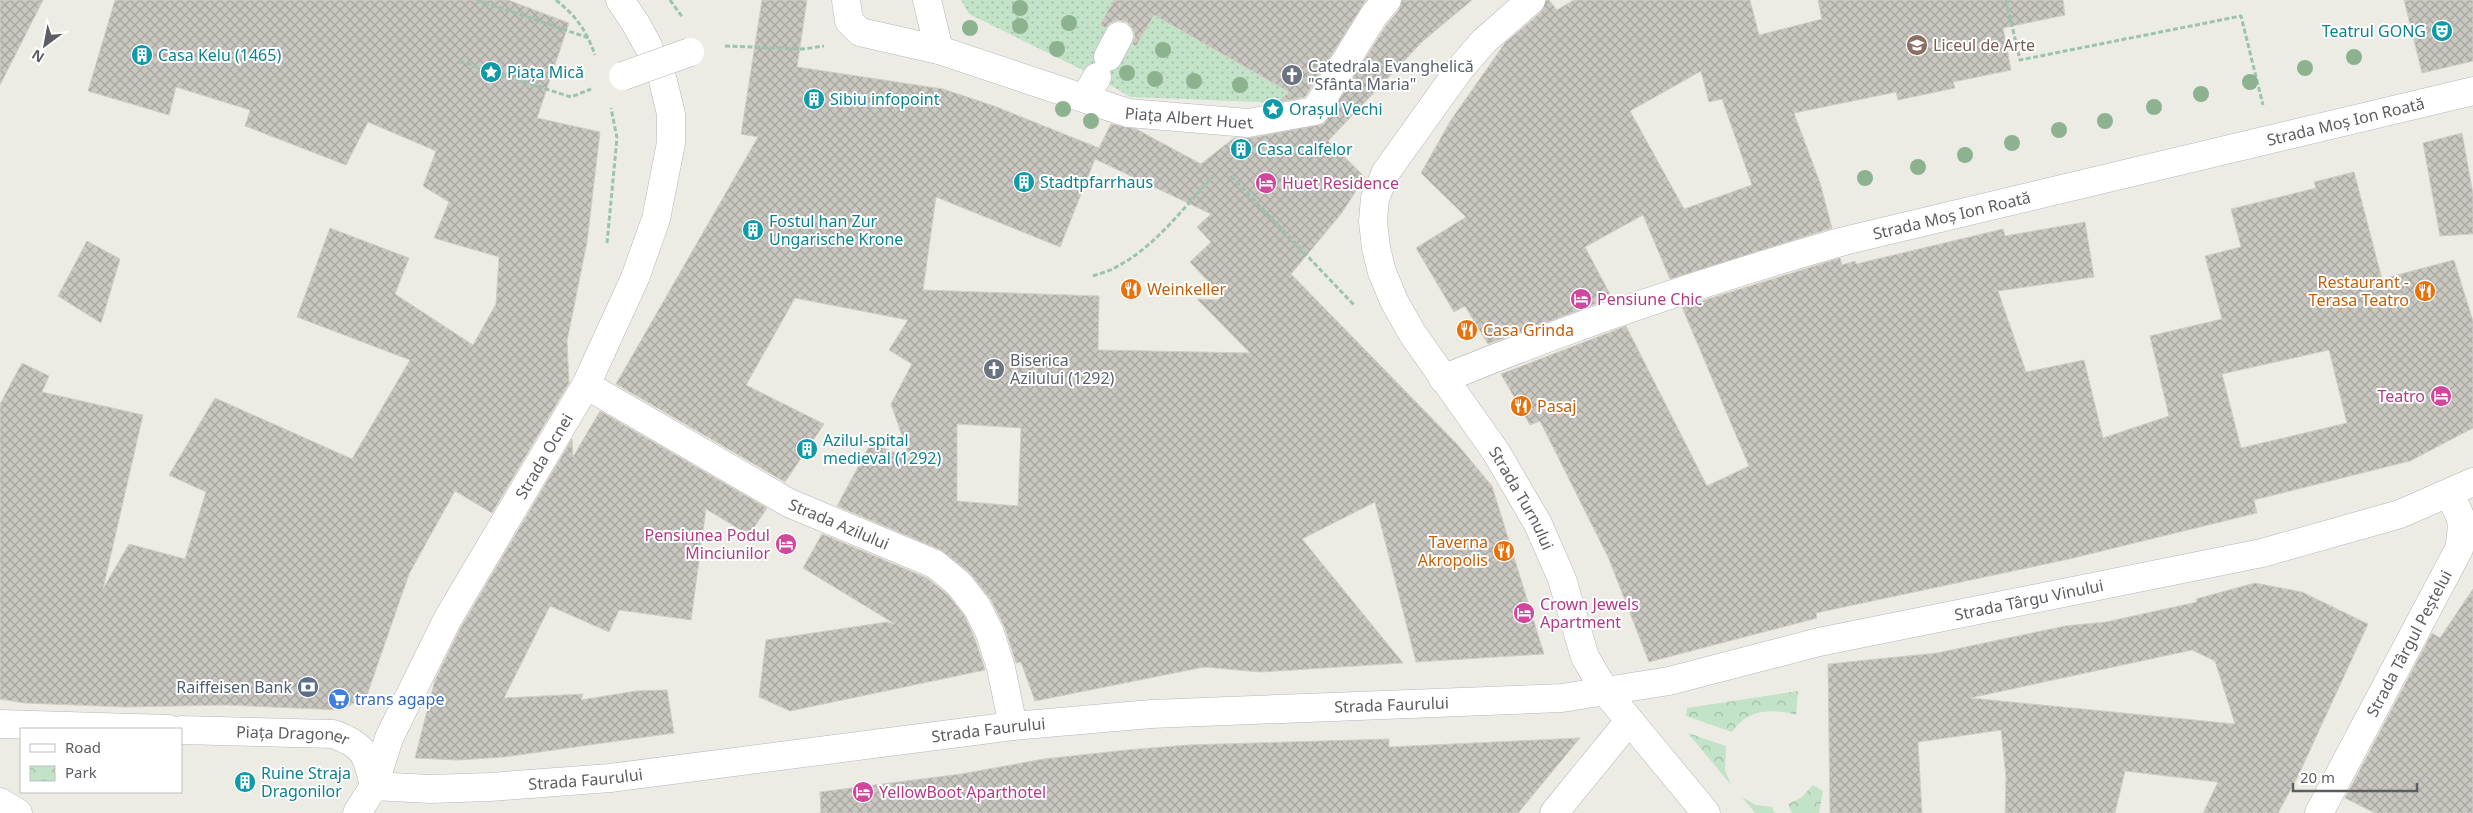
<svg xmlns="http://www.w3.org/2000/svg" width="2473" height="813" font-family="'Noto Sans',sans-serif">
	<defs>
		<pattern id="grass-dots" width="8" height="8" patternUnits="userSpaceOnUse" patternTransform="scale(1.25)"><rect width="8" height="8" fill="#c2e3c7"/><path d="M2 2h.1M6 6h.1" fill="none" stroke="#a1bba5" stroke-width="1.8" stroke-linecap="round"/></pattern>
		<pattern id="park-crowns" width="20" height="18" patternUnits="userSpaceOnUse" patternTransform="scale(1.25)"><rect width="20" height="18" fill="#c2e3c7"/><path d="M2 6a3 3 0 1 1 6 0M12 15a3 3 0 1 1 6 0" fill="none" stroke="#a1bba5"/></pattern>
		<pattern id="building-cross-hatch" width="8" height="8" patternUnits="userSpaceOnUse" patternTransform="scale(1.25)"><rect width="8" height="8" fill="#c9c7c0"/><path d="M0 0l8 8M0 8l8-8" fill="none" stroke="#a6a5a0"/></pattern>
	</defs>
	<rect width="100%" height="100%" fill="#edece4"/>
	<!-- grass -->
	<path fill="url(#grass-dots)" d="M961,0H1114L1101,25L1135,46L1154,15L1309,104L1130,97L1097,77L969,14Z"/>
	<!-- park -->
	<path fill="url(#park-crowns)" d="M1798,691L1796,715C1772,708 1747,709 1732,732L1686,716L1687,708Z
		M1688,733L1726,746L1725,770L1731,785Z
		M1813,785L1823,791L1819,813H1792L1788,804L1802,797Z
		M1742,797L1756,805L1772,807L1775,813H1755Z"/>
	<!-- building -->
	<path fill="url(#building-cross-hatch)" stroke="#d1cfc2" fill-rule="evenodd" d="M0,0H43L0,85Z
		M115,0H508L569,23L537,118L600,132L587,242L567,341L569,383L492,513L455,491L409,574L367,695L342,710L225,705L125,707L24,703L0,699V404L22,363L49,376L42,392L143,415L103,589L129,544L185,559L206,492L169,475L215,398L352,459L410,360L297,317L330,228L409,258L395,294L473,345L496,304L499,257L434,238L449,202L423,186L436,151L368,122L346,165L245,126L250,110L176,87L169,115L88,91Z
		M762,0H807L797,67L943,89L994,106L1099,148L1098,150L1111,124L1136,129L1201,164L1234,138H1251L1324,124L1387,24L1399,10L1402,0H1472L1423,41L1328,141L1365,177L1341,214L1291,274L1457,444L1492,486L1544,654L1416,662L1375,502L1302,539L1403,663L1261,672L1204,667L1035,701L1021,662L1016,663L1005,628L991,600L969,572L941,550L837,506L871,443L910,459L891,404L912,364L889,350L908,320L795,298L746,385L824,424L785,482L616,384L758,137L741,134ZM1095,159L1211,214L1197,227L1211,242L1190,262L1222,296L1218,300L1197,299L1250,353L1098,350L1099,296L923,290L936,197L1060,247ZM957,424L1021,428L1018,506L957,501Z
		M1114,0H1366L1305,97L1278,102L1289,92L1154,15L1136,46L1132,44L1135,36L1132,28L1127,22L1118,20L1110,23L1106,28L1100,25Z
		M1546,0H1549L1557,10L1574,0H1750L1759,35L1822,19L1818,0H2063L2065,15L2003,28L2011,70L1953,82L1955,88L1898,100L1896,92L1794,113L1820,183L1832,228L1670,279L1643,215L1585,247L1612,298L1488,344L1465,306L1454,312L1416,248L1466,217L1421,173L1451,120L1505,43L1541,12ZM1701,71L1709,102L1722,99L1752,185L1684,209L1630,111Z
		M2404,0H2473V61L2422,73Z
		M2462,133L2473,194V234L2440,236L2423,143Z
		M2354,172L2382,279L2454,260L2473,321V428L2410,461L2254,500L2257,513L2069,559L1816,613L1817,618L1649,662L1609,559L1540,421L1530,425L1501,374L1626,326L1707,486L1749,466L1682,307L1840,258L1842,265L1855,261L1856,264L2003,229L2005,236L2085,222L2094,277L1998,291L2026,372L2084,360L2103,438L2169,416L2150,336L2222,319L2205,256L2241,247L2231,209L2316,188L2314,182ZM2329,350L2347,423L2241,448L2222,374Z
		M87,241L120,259L101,323L58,296Z
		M600,411L767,508L749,535L706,509L691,620L619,610L609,632L550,606L504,698L583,694L581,700L636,691L667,690L674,733L504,757L458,760L415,758L435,680L461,627L572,439L573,457Z
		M822,534L927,578L948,595L964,615L975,639L985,670L790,711L759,697L766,640L887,622L895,624L803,568Z
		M2255,583L2302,592L2368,624L2299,774L2278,813H2203L2218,782L2125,771L2115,813H2005L2006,777L2001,730L1918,742L1922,813H1830L1828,664L1937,653L2065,626L2106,622L2197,602L2196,599ZM2192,650L2215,661L2235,724L1970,698Z
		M2473,589V813H2375L2345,798L2432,633L2440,638Z
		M1580,738L1518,813H821L820,792L961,774L1044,759L1127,750L1188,745L1389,739V747Z"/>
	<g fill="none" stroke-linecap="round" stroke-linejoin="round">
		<!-- minor casing -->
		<g stroke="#b4b5ba" stroke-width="29">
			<g id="minor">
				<path d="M620,0L636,24L648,46"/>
				<path id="s1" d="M846,0L849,21L860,32L939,50L1128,113L1248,123L1315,111L1374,15L1387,0"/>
				<path d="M927,0L939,50"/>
				<path id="s2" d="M1531,0L1484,41L1459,70L1386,172L1375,198L1373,221L1376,248L1382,272L1394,301L1412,333L1496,452L1538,524L1562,579L1585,657L1605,691L1706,813"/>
				<path d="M1108,57L1119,36"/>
				<path d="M1085,98L1097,77"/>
				<path id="s3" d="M1443,379C1574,325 1708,280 1844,241L2473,91"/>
				<path id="s4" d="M586,385L789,503L935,564L959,584L977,607L990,633L1001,668L1013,726"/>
				<path d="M0,724L169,729"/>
				<path id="s5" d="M181,730L333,734C365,745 367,755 374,786"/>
				<path id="s6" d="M374,786L430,789L490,787L610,778L1013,726L1151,714L1562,698L1669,681L1819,642L2262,553L2400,514L2473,482"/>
				<path d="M0,802L18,813"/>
				<path id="s7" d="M357,813L374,786L389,738L447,620L586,385L635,278L656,219L671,143V114L663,81"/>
				<path d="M1554,813L1629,721"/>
				<path id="s8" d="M2319,813L2459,549C2464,521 2463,518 2448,494"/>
			</g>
		</g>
		<!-- path -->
		<path stroke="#9cc3ae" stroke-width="3" stroke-dasharray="5 2.5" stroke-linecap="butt" d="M477,0L589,38
			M556,0C577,17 586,30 595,55
			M670,0L683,18
			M2006,0L2020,60L2241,16L2263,105
			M725,46L803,49L824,46
			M459,61L571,97L591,89
			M1231,176L1355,306
			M607,243L617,138L611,108
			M1093,276C1101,273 1110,271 1118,266C1156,246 1184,207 1213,176"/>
		<!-- minor -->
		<use href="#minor" stroke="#fff" stroke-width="28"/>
		<!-- minor-bridge casing -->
		<g stroke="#b4b5ba" stroke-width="29" stroke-linecap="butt">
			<path id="minor-bridge" d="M623,76L690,52"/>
		</g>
		<!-- minor-bridge -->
		<use href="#minor-bridge" stroke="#fff" stroke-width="28"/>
	</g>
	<!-- trees -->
	<g fill="#8cb290">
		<circle cx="1020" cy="8" r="8"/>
		<circle cx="1069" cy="23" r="8"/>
		<circle cx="1020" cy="26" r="8"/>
		<circle cx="970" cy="28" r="8"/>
		<circle cx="1057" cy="49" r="8"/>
		<circle cx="1163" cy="50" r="8"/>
		<circle cx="2354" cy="57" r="8"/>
		<circle cx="2305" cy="68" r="8"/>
		<circle cx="1127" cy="73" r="8"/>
		<circle cx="1155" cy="79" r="8"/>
		<circle cx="1194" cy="81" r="8"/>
		<circle cx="2250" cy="82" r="8"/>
		<circle cx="1240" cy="85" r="8"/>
		<circle cx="2201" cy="94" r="8"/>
		<circle cx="2154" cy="107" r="8"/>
		<circle cx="1063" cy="109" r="8"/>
		<circle cx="1091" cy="121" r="8"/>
		<circle cx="2105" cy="121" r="8"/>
		<circle cx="2059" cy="130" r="8"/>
		<circle cx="2012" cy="143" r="8"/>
		<circle cx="1965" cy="155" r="8"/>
		<circle cx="1918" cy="167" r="8"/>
		<circle cx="1865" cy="178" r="8"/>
	</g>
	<!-- icons -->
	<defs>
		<g id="theatre-disc" transform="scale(1.125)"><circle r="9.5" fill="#0f9aa8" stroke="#fff"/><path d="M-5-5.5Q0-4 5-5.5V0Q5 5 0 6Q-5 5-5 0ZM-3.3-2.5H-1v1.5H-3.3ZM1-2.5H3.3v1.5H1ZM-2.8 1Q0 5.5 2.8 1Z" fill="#fff"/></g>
		<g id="school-disc" transform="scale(1.125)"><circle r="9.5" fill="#8d6e63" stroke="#fff"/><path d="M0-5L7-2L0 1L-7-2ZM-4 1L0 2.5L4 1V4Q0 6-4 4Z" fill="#fff"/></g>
		<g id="building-disc" transform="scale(1.125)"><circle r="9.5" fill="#0f9aa8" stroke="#fff"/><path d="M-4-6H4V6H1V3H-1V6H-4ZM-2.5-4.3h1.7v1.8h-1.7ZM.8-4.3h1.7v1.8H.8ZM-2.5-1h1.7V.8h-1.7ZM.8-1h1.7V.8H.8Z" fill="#fff"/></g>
		<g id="sight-disc" transform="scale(1.125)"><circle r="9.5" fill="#0f9aa8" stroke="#fff"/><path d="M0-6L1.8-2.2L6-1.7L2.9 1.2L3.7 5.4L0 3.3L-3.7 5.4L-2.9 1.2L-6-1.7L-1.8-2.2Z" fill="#fff"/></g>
		<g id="church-disc" transform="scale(1.125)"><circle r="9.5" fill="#6b7280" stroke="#fff"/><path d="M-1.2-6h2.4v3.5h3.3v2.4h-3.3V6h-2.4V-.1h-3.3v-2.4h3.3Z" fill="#fff"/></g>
		<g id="hotel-disc" transform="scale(1.125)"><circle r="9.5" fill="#d1479c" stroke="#fff"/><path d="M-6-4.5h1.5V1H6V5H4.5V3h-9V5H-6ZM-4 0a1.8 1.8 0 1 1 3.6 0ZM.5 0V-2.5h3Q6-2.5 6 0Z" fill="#fff"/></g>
		<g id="restaurant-disc" transform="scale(1.125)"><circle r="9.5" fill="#e8710a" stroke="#fff"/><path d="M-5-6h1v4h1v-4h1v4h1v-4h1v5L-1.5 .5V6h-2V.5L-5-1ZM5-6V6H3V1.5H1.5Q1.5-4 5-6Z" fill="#fff"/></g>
		<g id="bank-disc" transform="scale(1.125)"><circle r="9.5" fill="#5c6f8a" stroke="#fff"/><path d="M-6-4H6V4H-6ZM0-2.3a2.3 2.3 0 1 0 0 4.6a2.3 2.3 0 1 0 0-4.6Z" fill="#fff"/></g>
		<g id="supermarket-disc" transform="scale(1.125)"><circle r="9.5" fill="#3f7fe0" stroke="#fff"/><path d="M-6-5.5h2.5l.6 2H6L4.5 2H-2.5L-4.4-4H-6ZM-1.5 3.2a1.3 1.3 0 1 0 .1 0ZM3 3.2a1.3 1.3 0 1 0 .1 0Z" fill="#fff"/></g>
	</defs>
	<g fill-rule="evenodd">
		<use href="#theatre-disc" x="2442" y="31"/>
		<use href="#school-disc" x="1917" y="45"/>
		<use href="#building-disc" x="142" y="55"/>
		<use href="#sight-disc" x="491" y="72"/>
		<use href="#church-disc" x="1292" y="75"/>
		<use href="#building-disc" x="814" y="99"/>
		<use href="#sight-disc" x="1273" y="109"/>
		<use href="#building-disc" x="1241" y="149"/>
		<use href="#building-disc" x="1024" y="182"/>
		<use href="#hotel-disc" x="1266" y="183"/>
		<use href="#building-disc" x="753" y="230"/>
		<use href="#restaurant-disc" x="1131" y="289"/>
		<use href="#restaurant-disc" x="2425" y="291"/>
		<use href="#hotel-disc" x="1581" y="299"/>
		<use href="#restaurant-disc" x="1467" y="330"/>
		<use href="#church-disc" x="994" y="369"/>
		<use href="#hotel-disc" x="2441" y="396"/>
		<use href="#restaurant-disc" x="1521" y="406"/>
		<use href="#building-disc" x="807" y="449"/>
		<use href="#hotel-disc" x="786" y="544"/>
		<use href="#restaurant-disc" x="1504" y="551"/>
		<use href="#hotel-disc" x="1524" y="613"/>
		<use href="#bank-disc" x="308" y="687"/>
		<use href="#supermarket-disc" x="339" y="699"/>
		<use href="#building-disc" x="245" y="782"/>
		<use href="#hotel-disc" x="863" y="792"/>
	</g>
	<g text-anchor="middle" stroke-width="4" stroke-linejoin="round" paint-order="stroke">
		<!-- culture labels -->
		<g font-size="16" fill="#0d838f" stroke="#fff" text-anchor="start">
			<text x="2426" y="37" text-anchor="end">Teatrul GONG</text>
			<text x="158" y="61">Casa Kelu (1465)</text>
			<text x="507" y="78">Piața Mică</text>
			<text x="830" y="105">Sibiu infopoint</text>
			<text x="1289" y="115">Orașul Vechi</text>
			<text x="1257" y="155">Casa calfelor</text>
			<text x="1040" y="188">Stadtpfarrhaus</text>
			<text x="769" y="227">Fostul han Zur<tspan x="769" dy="18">Ungarische Krone</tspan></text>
			<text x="823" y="446">Azilul-spital<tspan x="823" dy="18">medieval (1292)</tspan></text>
			<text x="261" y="779">Ruine Straja<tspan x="261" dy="18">Dragonilor</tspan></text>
		</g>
		<!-- education labels -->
		<g font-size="16" fill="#785e54" stroke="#fff" text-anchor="start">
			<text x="1933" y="51">Liceul de Arte</text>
		</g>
		<!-- worship labels -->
		<g font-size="16" fill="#5b616d" stroke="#fff" text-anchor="start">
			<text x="1308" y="72">Catedrala Evanghelică<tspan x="1308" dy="18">"Sfânta Maria"</tspan></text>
			<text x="1010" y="366">Biserica<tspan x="1010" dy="18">Azilului (1292)</tspan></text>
		</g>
		<!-- street labels -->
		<g font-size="16" fill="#5c5e63" stroke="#fff">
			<text dy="6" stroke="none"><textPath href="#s1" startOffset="378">Piața Albert Huet</textPath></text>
			<text dy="6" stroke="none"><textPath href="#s3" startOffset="940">Strada Moș Ion Roată</textPath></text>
			<text dy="6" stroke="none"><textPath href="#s3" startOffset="535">Strada Moș Ion Roată</textPath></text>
			<text dy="6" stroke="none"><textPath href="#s7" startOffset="404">Strada Ocnei</textPath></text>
			<text dy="6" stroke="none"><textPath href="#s2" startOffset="596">Strada Turnului</textPath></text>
			<text dy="6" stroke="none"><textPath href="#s4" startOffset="289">Strada Azilului</textPath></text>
			<text dy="6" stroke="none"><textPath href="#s6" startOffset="1670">Strada Târgu Vinului</textPath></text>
			<text dy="6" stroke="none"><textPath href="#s8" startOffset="192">Strada Târgul Peștelui</textPath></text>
			<text dy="6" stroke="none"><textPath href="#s6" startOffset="1022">Strada Faurului</textPath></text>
			<text dy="6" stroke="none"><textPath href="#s6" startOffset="618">Strada Faurului</textPath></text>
			<text dy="6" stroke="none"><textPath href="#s5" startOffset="112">Piața Dragoner</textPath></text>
			<text dy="6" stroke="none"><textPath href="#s6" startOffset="212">Strada Faurului</textPath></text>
		</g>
		<!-- hotel labels -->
		<g font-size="16" fill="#b23c85" stroke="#fff" text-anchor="start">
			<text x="1282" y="189">Huet Residence</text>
			<text x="1597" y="305">Pensiune Chic</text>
			<text x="2425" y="402" text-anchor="end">Teatro</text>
			<text x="770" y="541" text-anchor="end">Pensiunea Podul<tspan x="770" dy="18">Minciunilor</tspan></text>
			<text x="1540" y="610">Crown Jewels<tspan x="1540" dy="18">Apartment</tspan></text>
			<text x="879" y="798">YellowBoot Aparthotel</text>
		</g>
		<!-- food labels -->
		<g font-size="16" fill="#c56008" stroke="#fff" text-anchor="start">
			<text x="2409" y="288" text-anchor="end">Restaurant -<tspan x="2409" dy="18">Terasa Teatro</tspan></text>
			<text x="1147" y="295">Weinkeller</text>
			<text x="1483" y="336">Casa Grinda</text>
			<text x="1537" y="412">Pasaj</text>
			<text x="1488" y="548" text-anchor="end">Taverna<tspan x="1488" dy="18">Akropolis</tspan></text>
		</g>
		<!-- service labels -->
		<g font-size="16" fill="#4e5e75" stroke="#fff" text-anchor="end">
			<text x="292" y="693">Raiffeisen Bank</text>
		</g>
		<!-- shop labels -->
		<g font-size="16" fill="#366cbe" stroke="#fff" text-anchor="start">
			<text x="355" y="705">trans agape</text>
		</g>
	</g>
	<!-- legend -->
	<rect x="20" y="728" width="162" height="65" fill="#ffffff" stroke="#bebfc1"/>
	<rect x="30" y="744" width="25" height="8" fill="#ffffff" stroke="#bebfc1"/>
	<text x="65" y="753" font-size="15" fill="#5c5e63">Road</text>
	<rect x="30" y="766" width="25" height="15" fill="url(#park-crowns)" stroke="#bebfc1"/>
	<text x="65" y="778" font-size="15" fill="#5c5e63">Park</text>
	<!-- north arrow -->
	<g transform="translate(45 45) rotate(212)" stroke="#ffffff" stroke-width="4" paint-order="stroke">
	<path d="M0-4L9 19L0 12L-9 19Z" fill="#5c5e63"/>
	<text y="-8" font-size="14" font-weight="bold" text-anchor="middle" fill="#5c5e63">N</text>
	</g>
	<!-- scale -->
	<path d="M2293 783v8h124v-8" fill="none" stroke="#5c5e63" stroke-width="2.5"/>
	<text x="2300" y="783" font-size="15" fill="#5c5e63" stroke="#ffffff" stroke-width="4" paint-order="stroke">20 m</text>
</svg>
